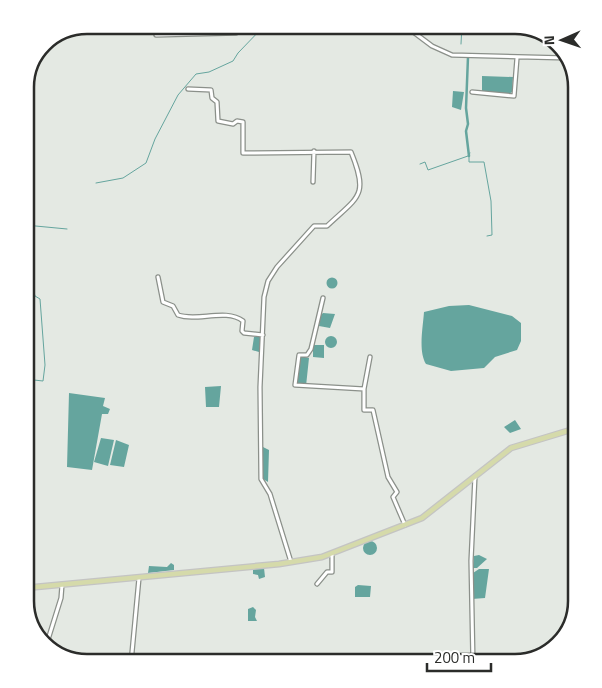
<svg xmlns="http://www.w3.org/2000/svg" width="602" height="688" font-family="'Titillium Web',sans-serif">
	<rect width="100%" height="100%" fill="#e4e9e3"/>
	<!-- water -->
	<path fill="#65a59e" d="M482,76L513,77L512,92L509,94L482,92Z
		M453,91L464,92L461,110L452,107Z
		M326.5 283a5.5 5.5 0 1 1 11 0a5.5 5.5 0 1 1-11 0Z
		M469,305L512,316L521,323V341L517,350L495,357L484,368L451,371L426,364C418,351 423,327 424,312L449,306Z
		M323,313L335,314L330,328L319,326L320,316Z
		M325 342a6 6 0 1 1 12 0a6 6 0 1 1-12 0Z
		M254,337H261L259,352L252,350Z
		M313,345H324V358L313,357Z
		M300,356L309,358L306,386L296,384Z
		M221,386L219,407H206L205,387Z
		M69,393L105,398L103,406L110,409L108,414H102L92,470L67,467Z
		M515,420L521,429L510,433L504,427Z
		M101,438L114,440L108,466L94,462Z
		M116,440L129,445L124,467L110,465Z
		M263,447L269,450L268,482L263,479Z
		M363 548a7 7 0 1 1 14 0a7 7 0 1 1-14 0Z
		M479,555L487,559L477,568H473L474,556Z
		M171,563L174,565V570L148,573L149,566L167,567Z
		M256,568H264L265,577L259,579L258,575L253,574V570Z
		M479,569H489L485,598L472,599L473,573Z
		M358,585L371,586L370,597H355V587Z
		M253,607L256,610L255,617L257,621H248V609Z"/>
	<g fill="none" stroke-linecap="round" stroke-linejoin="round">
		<!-- stream -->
		<path stroke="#65a59e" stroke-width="1" d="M461,44L462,25
			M469,156V162H484L491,201L492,235L487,236
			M420,164L425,162L428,170L468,156L470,153
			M96,183L123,178L146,163L155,139L178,95L196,74L209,72L233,61L238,53L265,25
			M25,225L67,229
			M25,379L43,381L45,365L40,299L35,296L25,260"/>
		<!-- canal -->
		<path stroke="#65a59e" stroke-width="2.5" d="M468,57L466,108L468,124L466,131L469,156"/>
		<!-- minor casing -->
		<g stroke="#8b908a" stroke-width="5.5">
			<path id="minor" d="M404,25L432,46L452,55L567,58
				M156,35L236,33L234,25
				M188,89L211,90L212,98L217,102L218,121L233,124L237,121L243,122V153L351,152C369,196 359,196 327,226H314L277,267L268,281L264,297L260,387L261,479L270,494L291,562
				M472,92L514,96L517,58
				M313,182L314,151
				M158,277L163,302L173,306L178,315C197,322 226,308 243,321L242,331L244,333L263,335
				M323,298L311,349L307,355H299L295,385L364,389V410H373L388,477L397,492L393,497L405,525
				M364,389L370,357
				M317,584L327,572H332V554
				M46,646L61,598L62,585
				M131,663L139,578
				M473,663L471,561L475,476"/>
		</g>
		<!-- major casing -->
		<g stroke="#c4c4c3" stroke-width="7">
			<path id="major" d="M25,588L279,564L322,557L422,518L511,448L577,428"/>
		</g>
		<!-- minor -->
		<use href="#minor" stroke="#fff" stroke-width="3"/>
		<!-- major -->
		<use href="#major" stroke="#d5daaa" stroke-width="4.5"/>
	</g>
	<!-- crop -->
	<path d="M0 0H602V688H0ZM87 34H515A53 53 0 0 1 568 87V601A53 53 0 0 1 515 654H87A53 53 0 0 1 34 601V87A53 53 0 0 1 87 34Z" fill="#fff" fill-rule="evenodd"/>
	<path fill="none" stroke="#2b2c2a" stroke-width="2.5" d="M87 34H515A53 53 0 0 1 568 87V601A53 53 0 0 1 515 654H87A53 53 0 0 1 34 601V87A53 53 0 0 1 87 34Z"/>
	<!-- north arrow -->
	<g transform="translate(562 40) rotate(268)" stroke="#ffffff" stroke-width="4" paint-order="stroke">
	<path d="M0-4L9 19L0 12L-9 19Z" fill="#2b2c2a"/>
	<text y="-8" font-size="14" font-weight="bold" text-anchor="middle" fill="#2b2c2a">N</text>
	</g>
	<!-- scale -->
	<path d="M427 663v8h64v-8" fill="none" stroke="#2b2c2a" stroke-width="2.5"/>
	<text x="434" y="663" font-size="15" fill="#2b2c2a" stroke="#ffffff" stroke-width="4" paint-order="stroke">200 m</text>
</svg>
